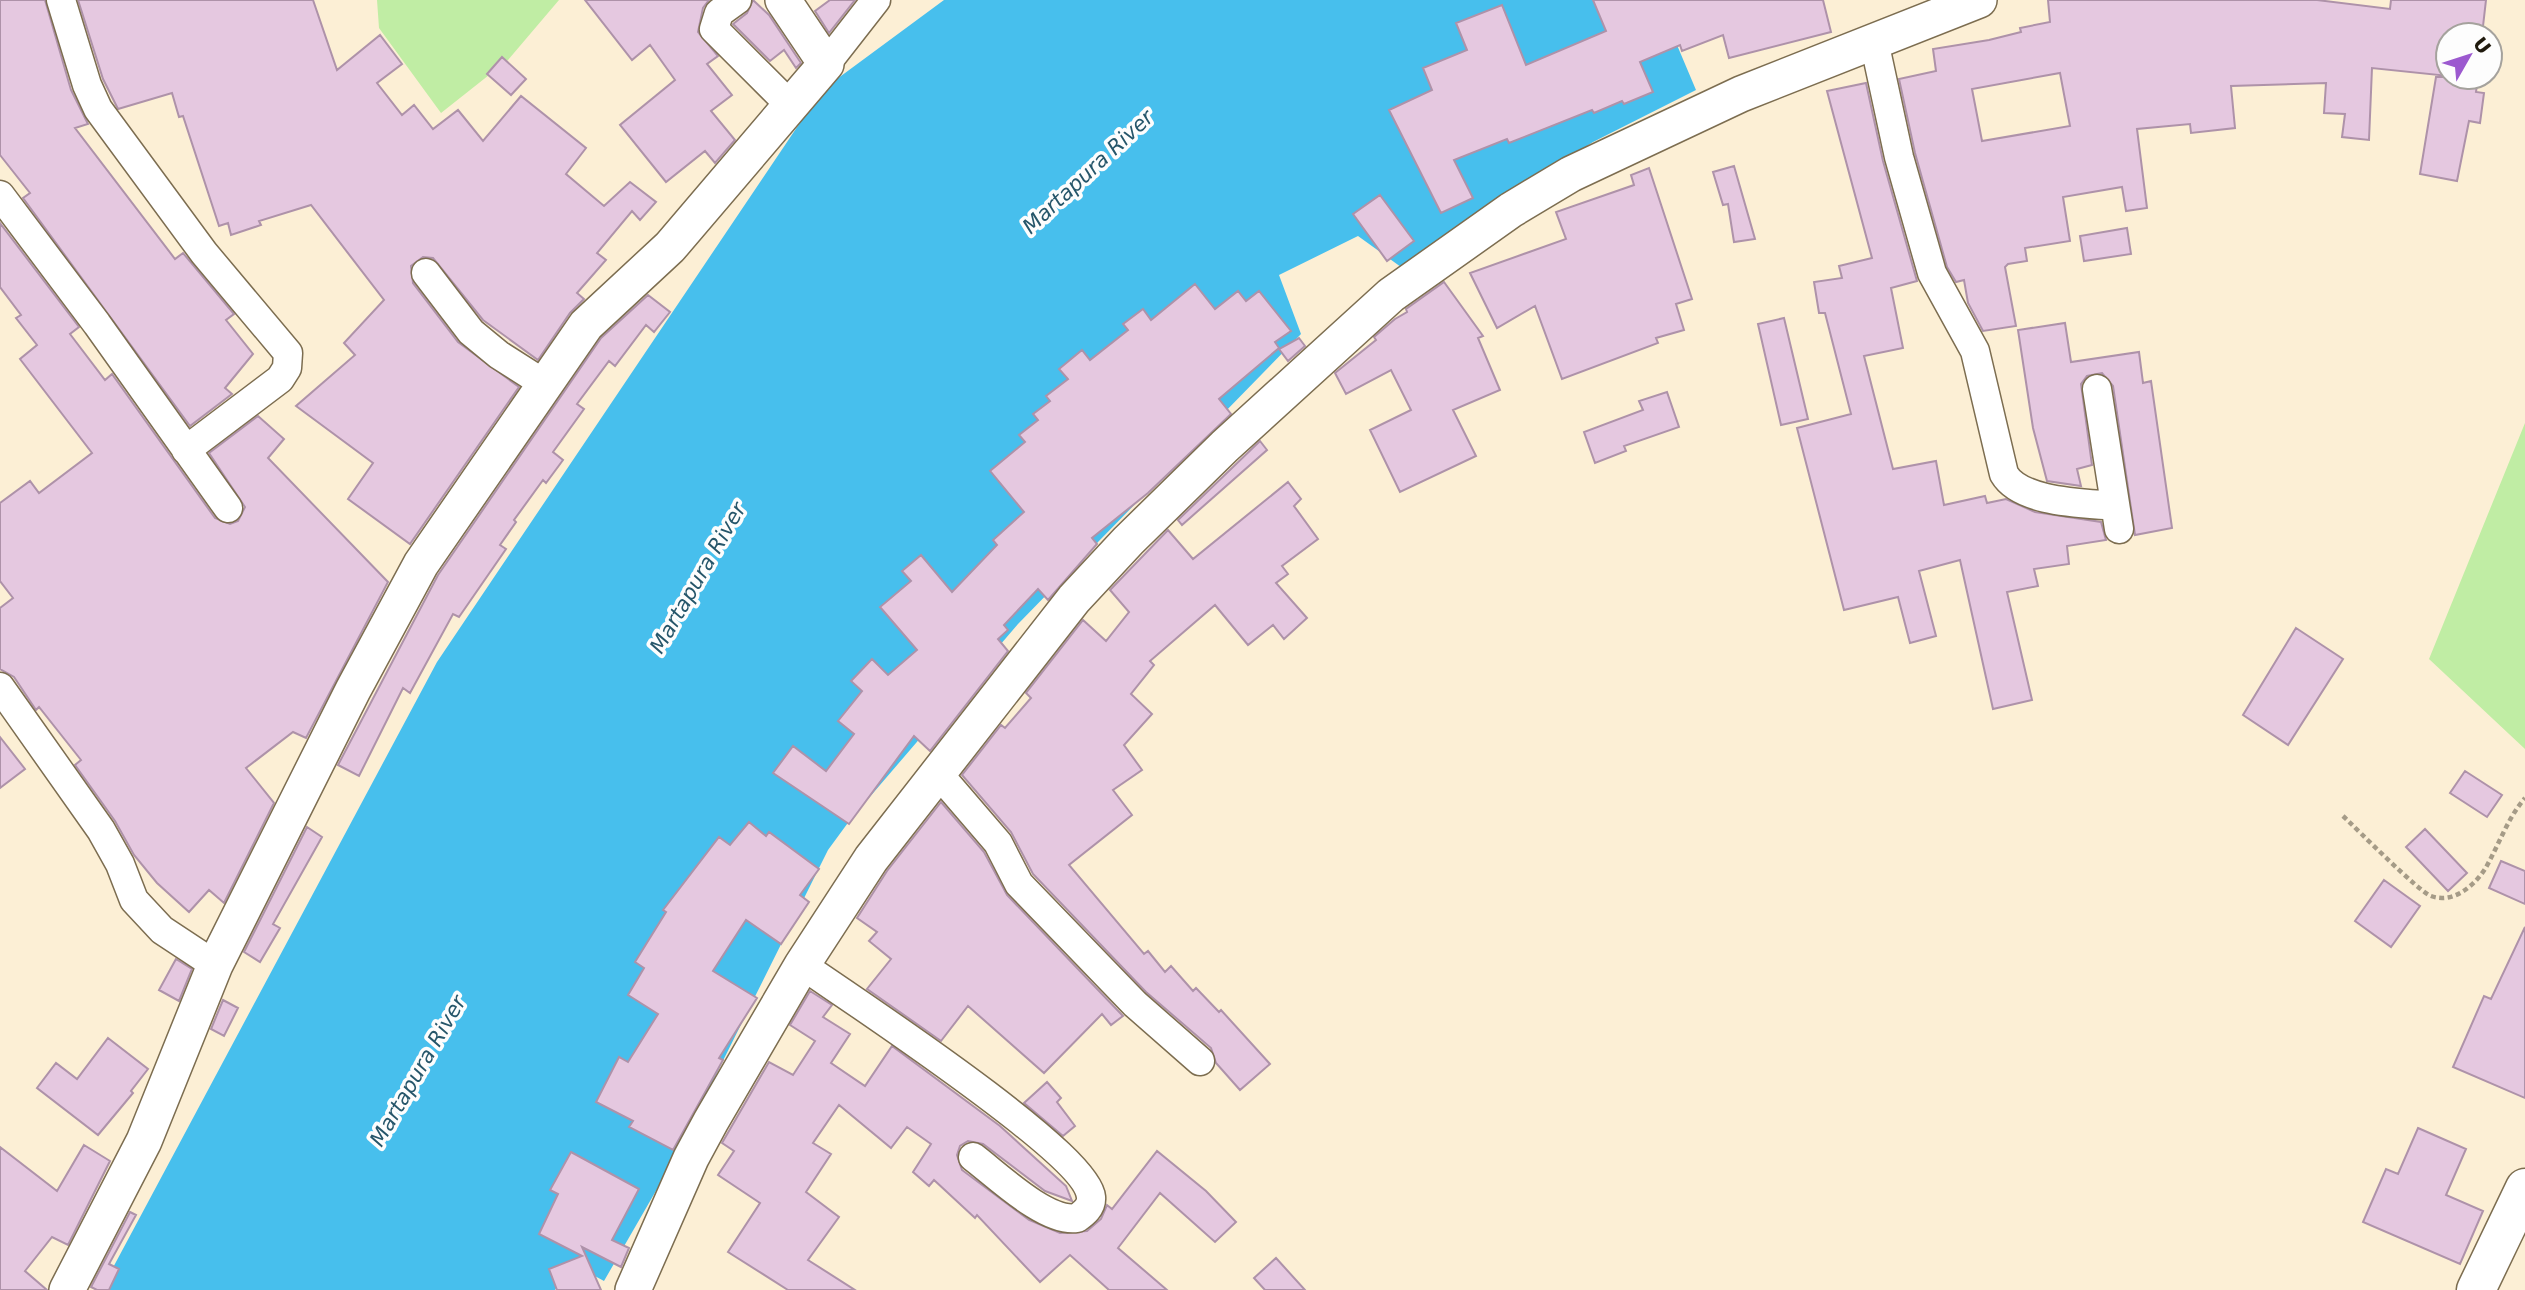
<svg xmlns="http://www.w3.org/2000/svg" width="2525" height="1290" font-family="'DejaVu Sans',sans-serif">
	<rect width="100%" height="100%" fill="#fcefd5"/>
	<!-- green -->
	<path fill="#c0eda4" d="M377,0H559L508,60L441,113L379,28Z
		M2525,423V749L2429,659Z"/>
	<!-- water -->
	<path fill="#47bfed" d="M944,0H1658L1696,90L1593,142L1401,267L1358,236L1279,275L1301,334L1018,624L850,820L828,850L672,1163L604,1281L571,1263L555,1290H101L437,662L822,90Z"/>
	<!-- building -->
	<path fill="#e5c8e0" stroke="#ae92a9" stroke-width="2" fill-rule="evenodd" d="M0,0H45L71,90L88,124L75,128L175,259L183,253L234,314L226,320L253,354L225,388L232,394L190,426L23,198L30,193L0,155Z
		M78,0H313L337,70L380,35L402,64L377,83L402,115L414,105L433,129L458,110L483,141L521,96L586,148L566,174L604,206L630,182L656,202L640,220L632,211L597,253L606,260L577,293L584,299L570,313L538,360L483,320L433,258L423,257L411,266L413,283L458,342L519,387L410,544L348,499L373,463L296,406L355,355L344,343L384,300L311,205L259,221L261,225L231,235L228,223L219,226L183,116L179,117L172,93L118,109L103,79Z
		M585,0H709L703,8L698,32L718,56L707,64L732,95L711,111L735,140L715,163L705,151L666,182L620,125L675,80L650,45L632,60Z
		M753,0L769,15L801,63L796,68L784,50L770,61L733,24L747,13Z
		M830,0H855L829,33L815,11Z
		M1593,0H1823L1831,32L1729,58L1723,35L1682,51L1680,45L1640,62L1653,92L1624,104L1622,101L1594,113L1592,110L1509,143L1507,139L1454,160L1473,198L1441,213L1389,110L1432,90L1423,68L1467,50L1456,23L1502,5L1526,65L1606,31Z
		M2048,0H2317L2390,9L2391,0H2486L2482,35H2448V76L2372,68L2369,140L2342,137L2345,114L2324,113L2326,83L2231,86L2235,128L2191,133L2190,124L2137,129L2147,208L2126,211L2122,187L2063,197L2070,241L2025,248L2027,261L2008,264L2005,267L2016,326L1983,331L1968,303L1964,280L1956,282L1947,267L1915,153L1899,79L1936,71L1933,49L1989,40L2021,32L2020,28L2050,22ZM2060,73L2070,126L1982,141L1972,89Z
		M502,57L526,79L511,95L487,74Z
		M2436,77H2478L2476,92L2484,93L2480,123L2469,121L2457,181L2420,174Z
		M1866,83L1883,161L1917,281L1891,288L1903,348L1864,356L1893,469L1936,461L1944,505L1985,496L1987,503L2006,499L2035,512L2101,522L2106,540L2067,546L2069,564L2034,569L2038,586L2007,592L2032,700L1993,709L1960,560L1919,571L1936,636L1910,643L1898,597L1844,610L1797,428L1851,414L1825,313H1819L1814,282L1842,278L1839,266L1872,258L1827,91Z
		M1734,166L1755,239L1734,242L1728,204L1723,205L1713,172Z
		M1649,168L1692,299L1676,304L1684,330L1656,338L1658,343L1562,379L1535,306L1497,328L1470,273L1566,239L1556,212L1634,185L1631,175Z
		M1380,195L1414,241L1387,261L1353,214Z
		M0,223L79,327L70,334L105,380L112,374L215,518L230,524L238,521L245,507L209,453L258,416L284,439L268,458L388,582L306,738L293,732L246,768L274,803L224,903L209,890L189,912L157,883L134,855L115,821L75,765L81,760L39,707L36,710L14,677L0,669V608L13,598L0,581V503L30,481L39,493L92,453L20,359L37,345L16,318L21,315L0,287Z
		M2127,228L2131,254L2084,261L2080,236Z
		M1444,282L1483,336L1478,338L1500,390L1453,410L1476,456L1400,492L1370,430L1411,410L1391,370L1346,394L1335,373L1376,340L1374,337L1395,319L1407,312L1406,309Z
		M1195,284L1215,309L1238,291L1246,301L1259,291L1291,331L1275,342L1279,348L1219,399L1231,414L1148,493L1092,538L1097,544L1048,600L1038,589L1004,625L1008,630L998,639L1008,651L930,751L914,736L849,824L773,773L793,746L826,771L854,734L838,721L862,691L851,681L872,659L888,675L917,650L880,607L911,581L902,571L921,555L952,592L997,545L993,540L1024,512L990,471L1025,442L1019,435L1038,420L1033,414L1050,401L1046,396L1068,379L1059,369L1082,350L1090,360L1128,330L1123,324L1143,309L1151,320Z
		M648,295L670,312L654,332L646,325L615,366L609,361L577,404L584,409L553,452L563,460L546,483L543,480L514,520L516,522L500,545L506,549L459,617L453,614L410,693L403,688L359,776L338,765L438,575L601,338Z
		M1784,318L1808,419L1781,425L1758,324Z
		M2065,323L2071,362L2139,352L2143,383L2151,381L2172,528L2135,535L2113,386L2102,373L2087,376L2081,384L2092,465L2077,469L2081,486L2047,481L2033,428L2018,330Z
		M1299,338L1305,346L1288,361L1279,349Z
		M1667,392L1679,427L1624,446L1626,451L1595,463L1584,432L1643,410L1639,401Z
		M1260,441L1267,450L1182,525L1178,520Z
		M1288,482L1301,499L1294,506L1318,539L1282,566L1288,574L1276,583L1307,618L1284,639L1273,625L1248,645L1215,605L1150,661L1154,665L1131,694L1152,714L1124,745L1142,770L1113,790L1132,815L1069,865L1144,954L1148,951L1165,972L1171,966L1193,991L1196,988L1219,1012L1221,1010L1270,1064L1240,1090L1216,1063L1211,1048L1146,992L1033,874L1011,832L962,775L1001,725L1005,728L1031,698L1026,693L1083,620L1106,641L1129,612L1110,590L1168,530L1193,559Z
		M2296,628L2343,659L2288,745L2243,715Z
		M0,737L25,769L0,788Z
		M2465,771L2502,795L2487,817L2450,793Z
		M941,802L984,852L1007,895L1123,1016L1111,1025L1102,1014L1044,1073L968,1006L941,1041L867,989L891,959L869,941L877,932L857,918L887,871Z
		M749,822L766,836L769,832L819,869L800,895L809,902L781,944L746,920L713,971L757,998L719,1058L723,1060L673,1150L629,1127L633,1121L596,1102L619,1057L628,1062L658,1014L628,995L644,968L635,962L666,912L663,910L719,837L730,845Z
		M307,827L322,837L273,924L280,928L260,962L244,952Z
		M2425,829L2467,873L2448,891L2406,847Z
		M2501,861L2525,871V904L2489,888Z
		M2384,880L2420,906L2391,947L2355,921Z
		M2525,927V1098L2453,1067L2484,996L2491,999Z
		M176,959L192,969L179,1001L159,990Z
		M810,991L832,1005L823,1017L850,1034L831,1063L865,1086L892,1046L1000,1126L1066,1186L1072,1201L1045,1191L983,1144L968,1141L960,1146L957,1155L962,1170L1029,1220L1060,1233L1087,1231L1101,1219L1107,1205L1112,1209L1157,1151L1206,1191L1236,1222L1215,1242L1160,1193L1118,1248L1167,1290H1109L1070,1255L1040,1282L977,1215L975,1218L934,1180L929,1186L913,1172L931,1144L907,1127L891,1148L839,1105L813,1143L831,1154L806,1192L839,1217L808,1260L855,1290H788L728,1252L760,1203L718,1175L734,1151L722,1143L769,1062L793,1075L815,1041L790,1025Z
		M223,1000L238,1008L224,1036L211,1029Z
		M108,1038L148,1069L131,1091L133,1093L98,1135L37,1088L56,1063L77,1079Z
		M1047,1082L1061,1098L1057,1102L1075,1126L1063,1136L1024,1103Z
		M2418,1128L2466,1149L2446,1195L2483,1211L2460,1264L2363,1222L2386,1169L2398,1174Z
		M84,1145L110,1161L68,1245L52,1237L25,1271L47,1290H0V1147L57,1191Z
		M571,1152L639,1189L612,1240L629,1248L621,1267L582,1247L601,1290H557L549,1269L582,1256L539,1234L558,1194L550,1190Z
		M130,1212L136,1215L109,1264L119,1269L109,1290H97L91,1287Z
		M1276,1258L1305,1290H1265L1254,1278Z"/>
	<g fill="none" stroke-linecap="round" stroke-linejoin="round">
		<!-- minor casing -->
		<g stroke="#7c6d50" stroke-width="31">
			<path id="minor" d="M61,0L87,85L98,109L204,253L288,353L287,368L280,379L186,450
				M737,0L719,13L714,29L791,106
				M1874,41L1899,157L1932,273L1975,351L2004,474C2021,503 2085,503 2115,506
				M826,64L876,0
				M0,195L97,324L228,508
				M426,273L471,332L499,355L543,383
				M2097,389L2119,529
				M0,687L101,830L120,864L134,900L162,930L215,965
				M937,772L998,843L1019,884L1135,1004L1200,1061
				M802,965C848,997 1087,1153 1091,1197C1092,1207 1084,1213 1077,1218C1046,1223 997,1175 973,1157"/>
		</g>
		<!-- tertiary casing -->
		<g stroke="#7c6d50" stroke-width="38">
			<path id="tertiary" d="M67,1290L144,1141L215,965L353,690L421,564L586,325L670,247L826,64L783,0
				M633,1290L691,1158L711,1121L802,965L871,859L1074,599L1128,541L1225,446L1391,295L1511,210L1571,174L1741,94L1979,0"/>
		</g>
		<!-- primary casing -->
		<g stroke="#7c6d50" stroke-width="41">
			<path id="primary" d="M2476,1290L2525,1188"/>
		</g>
		<!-- path -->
		<path stroke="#a59b87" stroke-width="4.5" stroke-dasharray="5 3.5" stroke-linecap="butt" d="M2343,816C2358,830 2418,891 2431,896C2453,904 2474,886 2485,869C2499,845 2507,819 2525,798"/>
		<!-- minor -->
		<use href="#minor" stroke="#fff" stroke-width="28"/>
		<!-- tertiary -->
		<use href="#tertiary" stroke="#fff" stroke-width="35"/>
		<!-- primary -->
		<use href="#primary" stroke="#fff" stroke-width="38"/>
	</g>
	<g text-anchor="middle" stroke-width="7" stroke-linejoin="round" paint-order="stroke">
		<!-- water labels -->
		<g font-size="21" font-style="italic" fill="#26566a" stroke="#fdfdfd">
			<text transform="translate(1088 172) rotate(-43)" y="7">Martapura River</text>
			<text transform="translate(698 578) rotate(-60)" y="7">Martapura River</text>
			<text transform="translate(418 1071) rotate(-60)" y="7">Martapura River</text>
		</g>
	</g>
	<!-- north arrow -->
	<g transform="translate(2469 56) rotate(51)"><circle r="33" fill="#fdfdfd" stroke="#a5a29d" stroke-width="2"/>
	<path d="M0-5L12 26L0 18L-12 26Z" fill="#9c59cf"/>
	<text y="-10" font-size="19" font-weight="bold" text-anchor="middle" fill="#201a0e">U</text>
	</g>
</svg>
